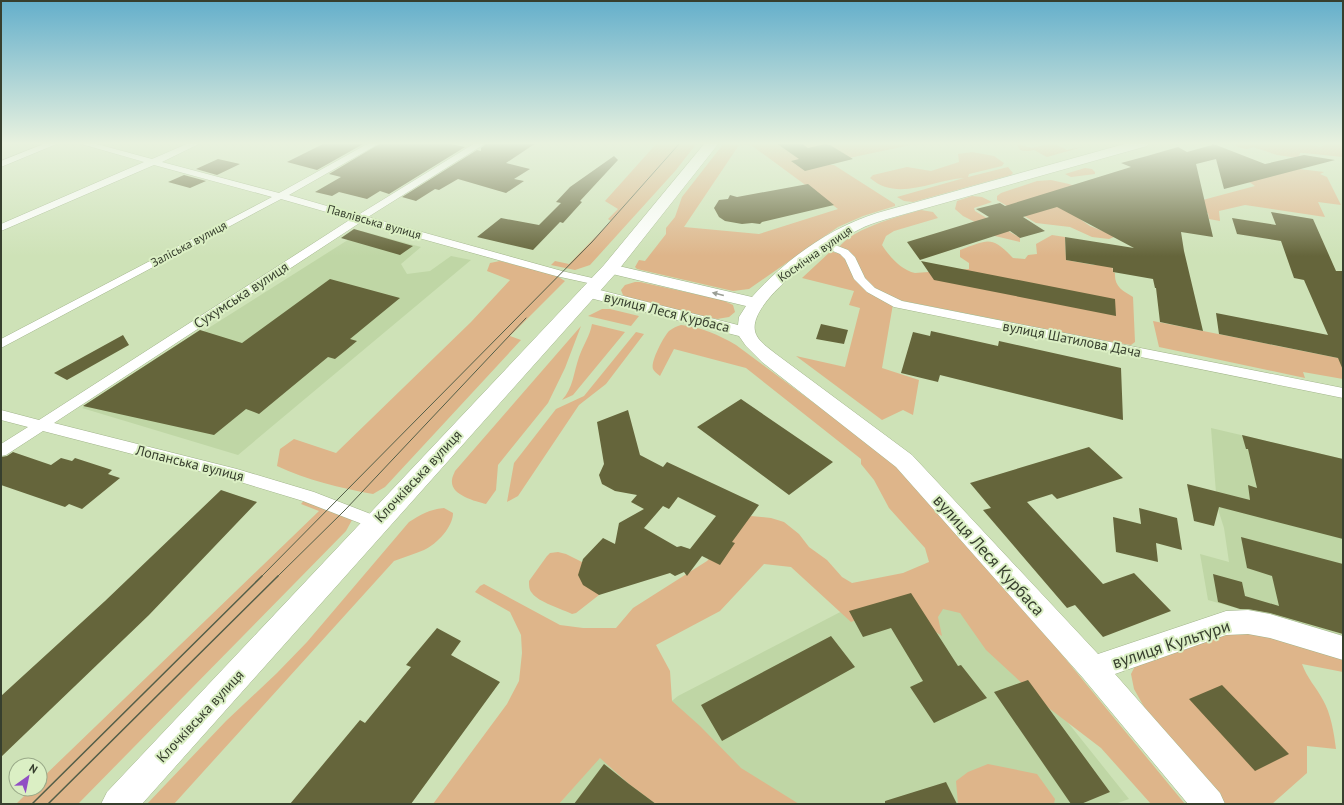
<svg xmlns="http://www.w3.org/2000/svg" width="1344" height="805" font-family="'PT Sans',sans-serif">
	<rect width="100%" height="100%" fill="#cee2b7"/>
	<!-- built -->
	<path fill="#bfd6a5" d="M362,231L421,247L401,264L407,274L430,271L451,256L471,260L238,455L82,408Z
		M1211,428L1343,459V639L1208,600L1200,554L1229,562L1224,528L1217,506Z
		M939,561L1129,799L1115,804H559L597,760L678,696Z"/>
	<!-- green -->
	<path fill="#deb58a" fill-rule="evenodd" d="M657,143H697L676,170L590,265L575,270L551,265L555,261L569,264L611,221L608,219L618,209L605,201Z
		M724,143L739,145L740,143H920L849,158L828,165H834L895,204V206L863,216L838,227L749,289L733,291L637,269L635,267L639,260L645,261L666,234V228L675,217L682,197ZM739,145H751L838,209L759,234L684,227Z
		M1052,143L1067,150L1086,146L1047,157L1034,150C1031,151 1022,152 1019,149C1018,147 1018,145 1017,144L1032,148Z
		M1236,143H1301L1321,147L1326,143H1343V157L1304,153H1300L1299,158L1277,155L1253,147C1247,150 1243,149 1236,146Z
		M972,152L994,156L1004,163L1002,166L969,174L968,177L1008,167L1013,173L1011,175L913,202L904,201L897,197L964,178C933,180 897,202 870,178L873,175L907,167L931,171L959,162L958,154Z
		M1085,168L1092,169L1095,172V174L1071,177L1065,174Z
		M1299,169L1324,172L1320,174L1327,177L1341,205L1318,202L1325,217L1245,205L1219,211L1220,221L1209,219L1208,213L1184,209V205L1255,186L1248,181Z
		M1051,180L1069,184L1082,189L1077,217L1090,226L1113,235L1114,237L1109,239L1092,237L1070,227L1036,223L997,200V196L1001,193L1037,181Z
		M972,196L982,197L992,202L974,208L975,211L1020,238V242L995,236L981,225L963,216L955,209L957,201Z
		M921,210L933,212L938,218L894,231L886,236L882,245C889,256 901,270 915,273L969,269V263L960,257V250C988,240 991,235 1013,258L1025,259L1028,255L1037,254L1036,244L1052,235L1065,237L1066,260L1094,265L1112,262L1113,272L1115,273C1114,287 1123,291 1133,297L1135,342L1131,345L1112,342L903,301L890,297L856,279C867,292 878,298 893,304L882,368L919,380L913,415L903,410L882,420L796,356L845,367L860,308L849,305L854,291L802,278L831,251L836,253C844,230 900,216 921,210Z
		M500,261L555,275L565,281L510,336L521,340L385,487L373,494C340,488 307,480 277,466L280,449L294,439L336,453L471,322L510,280L487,271L490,263Z
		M635,282H640L722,300L733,305L735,312L729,317L717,319L630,299L623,295L621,290L625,285Z
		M602,309H610L639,316L631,326L588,316Z
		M1153,321L1343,359V379L1303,372L1305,378L1159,347Z
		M592,324L625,332L573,395L562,400C573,389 574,371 579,357C583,345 590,336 592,324Z
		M681,325C701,327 719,335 736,345L885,456L912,480L1026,611L1185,804H1151L1101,748L1050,709L986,650L960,613L943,609L938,617L942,636L924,625L882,609L851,622L791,567L764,564L720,611L656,645L670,671L672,701L700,726L741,768L799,804H656L629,784L600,758L559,804H433L507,704L519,681L522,653L521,635L510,612L475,592L480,586L484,584L560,625L583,628H616L633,608L707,561L751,516L771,518L784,522L799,534L809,547L827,560L842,577L852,583L903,573L929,562L925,548L889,508L874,480L861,464V459L746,368L674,349L660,376C657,374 654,371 653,369C650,362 664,336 669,331C673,328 677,326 681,325Z
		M581,326L565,368L548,403L498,465L496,490L486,504C475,501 450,495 452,480C452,477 454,474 455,471Z
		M636,332L644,334L606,384L579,405L518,496L507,502L514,463L556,409L584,396Z
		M308,496L350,512L352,520L346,531L78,804H16L31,789H40V780L319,511L301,504Z
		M444,508L453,513C453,527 437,544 424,550C415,554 404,557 394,561L174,804H147L226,721L277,673L307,642L409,522C420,515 430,509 444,508Z
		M558,552L566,554L592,567L599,595L576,613L572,614C562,609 538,602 532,593C529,590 529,585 529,581L547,556L550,553Z
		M1242,628L1343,655V672L1302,664C1307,678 1316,687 1323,700C1331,714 1334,733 1336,749L1307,746V773L1272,804H1221L1152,721L1134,689L1131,674L1136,664Z
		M988,764L1037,774L1055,799L1054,804H958L956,781L968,772Z"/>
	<!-- building -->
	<path fill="#65653b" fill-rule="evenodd" d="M325,143H365L317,170L287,162Z
		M381,143H447L465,147L389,194L380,191L367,199L339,192L332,196L315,192L341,177L329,174Z
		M487,143H536L506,163L530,169L514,179L524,181L506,193L458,179L439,190L435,189L416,201L402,197L477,150L481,151V148Z
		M776,143H801L808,148L825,144L830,145L853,159L805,171L791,161L799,159Z
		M1211,143L1265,164L1304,155L1335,160L1224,189L1216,159L1196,164L1213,237L1181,232L1184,251L1203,331L1160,322L1156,288H1155L1153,279L1113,272V268L1066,260L1065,237L1134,248L1057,207L1023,217L1045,231L1020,238L1010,231L920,260L907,242L989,217L976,209L1000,203L1005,206L1131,167L1121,163L1147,156L1178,147L1187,152L1212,145Z
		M614,156L618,160L580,201L582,202L563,223L560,222L533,250L477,237L501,218L539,225L561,203L556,202L570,187Z
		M218,159L240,164L217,175L196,169Z
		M184,175L206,181L190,188L168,182Z
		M808,184L834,205L762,222L760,224L752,223L742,224L725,221L719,217L714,208L719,200L728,199L730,195L737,197Z
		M1271,212L1313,219L1336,271H1343V370L1338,358L1219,334L1216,313L1328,335L1304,280L1294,278L1281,241L1237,234L1232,218L1276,225Z
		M354,229L413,246L400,255L341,238Z
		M921,261L1115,299L1116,316L934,280Z
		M330,279L400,298L350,339L357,341L345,351L335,359L328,357L259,414L246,409L214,435L83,406L200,330L242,343Z
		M821,324L848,330L844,344L816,339Z
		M931,331L998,346L999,341L1121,368L1123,420L940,375L938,382L901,373L913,332L930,336Z
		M123,335L129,345L67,380L54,373Z
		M741,399L833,462L789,495L697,427Z
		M628,410L640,455L663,467L667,462L759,505L732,542L735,543L720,565L702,556L687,576L684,572L675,576L670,573L599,595L583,585L578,575L583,559L603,538L615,544L619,523L644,509L631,502L637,495L615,491L602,484L599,475L604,464L597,422ZM678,497L716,516L690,549L681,546L677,547L644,528L663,506L669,509Z
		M1242,435L1343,459V539L1219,507L1214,526L1194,521L1187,484L1250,500L1248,485L1257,488L1248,449H1246Z
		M1089,447L1123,478L1057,499L1052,494L1027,502L1103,584L1134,573L1171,611L1103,637L1075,605L1067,608L983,510L991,508L970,483Z
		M13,452L51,465L61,458L72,461L75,458L112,470L108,474L120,478L82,509L69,504L65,507L1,485V457L7,456Z
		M221,490L257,502L149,615L1,757V696L105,601Z
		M1139,508L1177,518L1182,550L1156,543L1158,562L1116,552L1113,517L1141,524Z
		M1241,537L1343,564V634L1270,613L1248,609H1240L1218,602L1213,574L1242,582L1245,596L1279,606L1272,576L1247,568Z
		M911,593L958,666L961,665L987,698L934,723L910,687L923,681L891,628L863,637L849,611Z
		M437,628L461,641L451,655L500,682L411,804H290L360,720L365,723L411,667L406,665Z
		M831,636L855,667L722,741L701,705Z
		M1028,680L1110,792L1081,804H1071L994,692Z
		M1222,685L1289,754L1255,771L1189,699Z
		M604,764L629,784L656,804H574Z
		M946,782L957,804H885V801Z"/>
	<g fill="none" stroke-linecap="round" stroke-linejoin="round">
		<!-- street casing -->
		<g stroke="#a1b48a" stroke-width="1">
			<path id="street" d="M46,143H59L1,167V161Z
				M78,143H93L152,159L189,143H201L162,162L279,193L369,143H380L289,195L358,215L475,143H486L368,217L562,271L601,280L603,282L601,284L597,285L556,276L361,222L54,423L237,469L314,492L381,518L383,523L381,528L375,529L303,501L237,481L43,431L6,455L1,456V444L28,427L1,420V410L39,420L351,219L281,199L1,348V339L272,197L154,165L1,231V224L144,162Z
				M825,241L848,250L855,257L865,278L875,288L902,301L1343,388V398L894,307L867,292L854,279L845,259L840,254L821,246L820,244L821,242Z"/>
		</g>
		<!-- secondary casing -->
		<g stroke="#a1b48a" stroke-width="1">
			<path id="secondary" d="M1128,143H1149L1147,146L887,219C877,222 867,225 858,230C833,242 748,300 755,331C757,341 769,348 776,354L912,455L1098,654L1226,611L1248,610L1270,614L1343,636V660L1270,638L1248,634L1226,635L1115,674L1220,793L1225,804H1188L1083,678L896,467L762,362L746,346L739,336L582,296L580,292L582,288L588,287L738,325L739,317L746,306L604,272L602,269L604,266L610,264L752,297C785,260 829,228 877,213Z"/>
		</g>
		<!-- primary casing -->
		<g stroke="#a1b48a" stroke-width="1">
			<path id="primary" d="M705,143H719L616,273L142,804H101L107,792L604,265Z"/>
		</g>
		<!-- street -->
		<use href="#street" fill="#fff" fill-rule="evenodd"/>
		<!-- secondary -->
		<use href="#secondary" fill="#fff" fill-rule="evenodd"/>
		<!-- primary -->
		<use href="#primary" fill="#fff" fill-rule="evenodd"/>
		<!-- tram-far1 -->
		<path stroke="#535e48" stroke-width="1" d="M261,577L592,242L680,143
			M277,577L345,510L526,318"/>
		<!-- tram -->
		<path stroke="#535e48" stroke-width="1.5" d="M32,804L262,576
			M48,804L278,576"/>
	</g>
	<!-- one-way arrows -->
	<defs><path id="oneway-solid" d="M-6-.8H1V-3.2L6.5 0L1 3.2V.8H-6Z"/></defs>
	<use fill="#9b9f96" href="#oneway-solid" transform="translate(718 294) rotate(-166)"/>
	<!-- sky -->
	<linearGradient id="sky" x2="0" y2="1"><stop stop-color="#64afcb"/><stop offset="0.56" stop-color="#e9f2df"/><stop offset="1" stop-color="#e9f2df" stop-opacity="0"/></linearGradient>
	<rect width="1344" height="256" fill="url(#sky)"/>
	<g text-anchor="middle" stroke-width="4" stroke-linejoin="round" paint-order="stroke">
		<!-- far-street labels -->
		<g font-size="12" fill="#373f2e" stroke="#dbefc4">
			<text transform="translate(374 222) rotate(16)" y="4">Павлівська вулиця</text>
			<text transform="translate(189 244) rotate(-28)" y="4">Заліська вулиця</text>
			<text transform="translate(815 254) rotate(-35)" y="4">Космічна вулиця</text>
		</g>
		<!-- street labels -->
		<g font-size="14" fill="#373f2e" stroke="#dbefc4">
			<text transform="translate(241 295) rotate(-33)" y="5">Сухумська вулиця</text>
			<text transform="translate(667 312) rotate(14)" y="5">вулиця Леся Курбаса</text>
			<text transform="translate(1072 339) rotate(11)" y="5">вулиця Шатилова Дача</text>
			<text transform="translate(190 463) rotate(14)" y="5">Лопанська вулиця</text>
			<text transform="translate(418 476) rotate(-47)" y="5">Клочківська вулиця</text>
			<text transform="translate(200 716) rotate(-47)" y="5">Клочківська вулиця</text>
		</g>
		<!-- near-street labels -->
		<g font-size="17" fill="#373f2e" stroke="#dbefc4">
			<text transform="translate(989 555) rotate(48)" y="6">вулиця Леся Курбаса</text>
			<text transform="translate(1171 644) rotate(-18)" y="6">вулиця Культури</text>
		</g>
	</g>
	<!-- border -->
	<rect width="1344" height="805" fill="none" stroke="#373f2e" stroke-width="4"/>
	<!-- north arrow -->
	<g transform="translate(28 777) rotate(33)"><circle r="19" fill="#dbefc4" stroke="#99a988"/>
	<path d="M0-3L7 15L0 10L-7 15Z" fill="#914fc4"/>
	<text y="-6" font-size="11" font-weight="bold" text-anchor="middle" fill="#373f2e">N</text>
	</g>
</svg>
